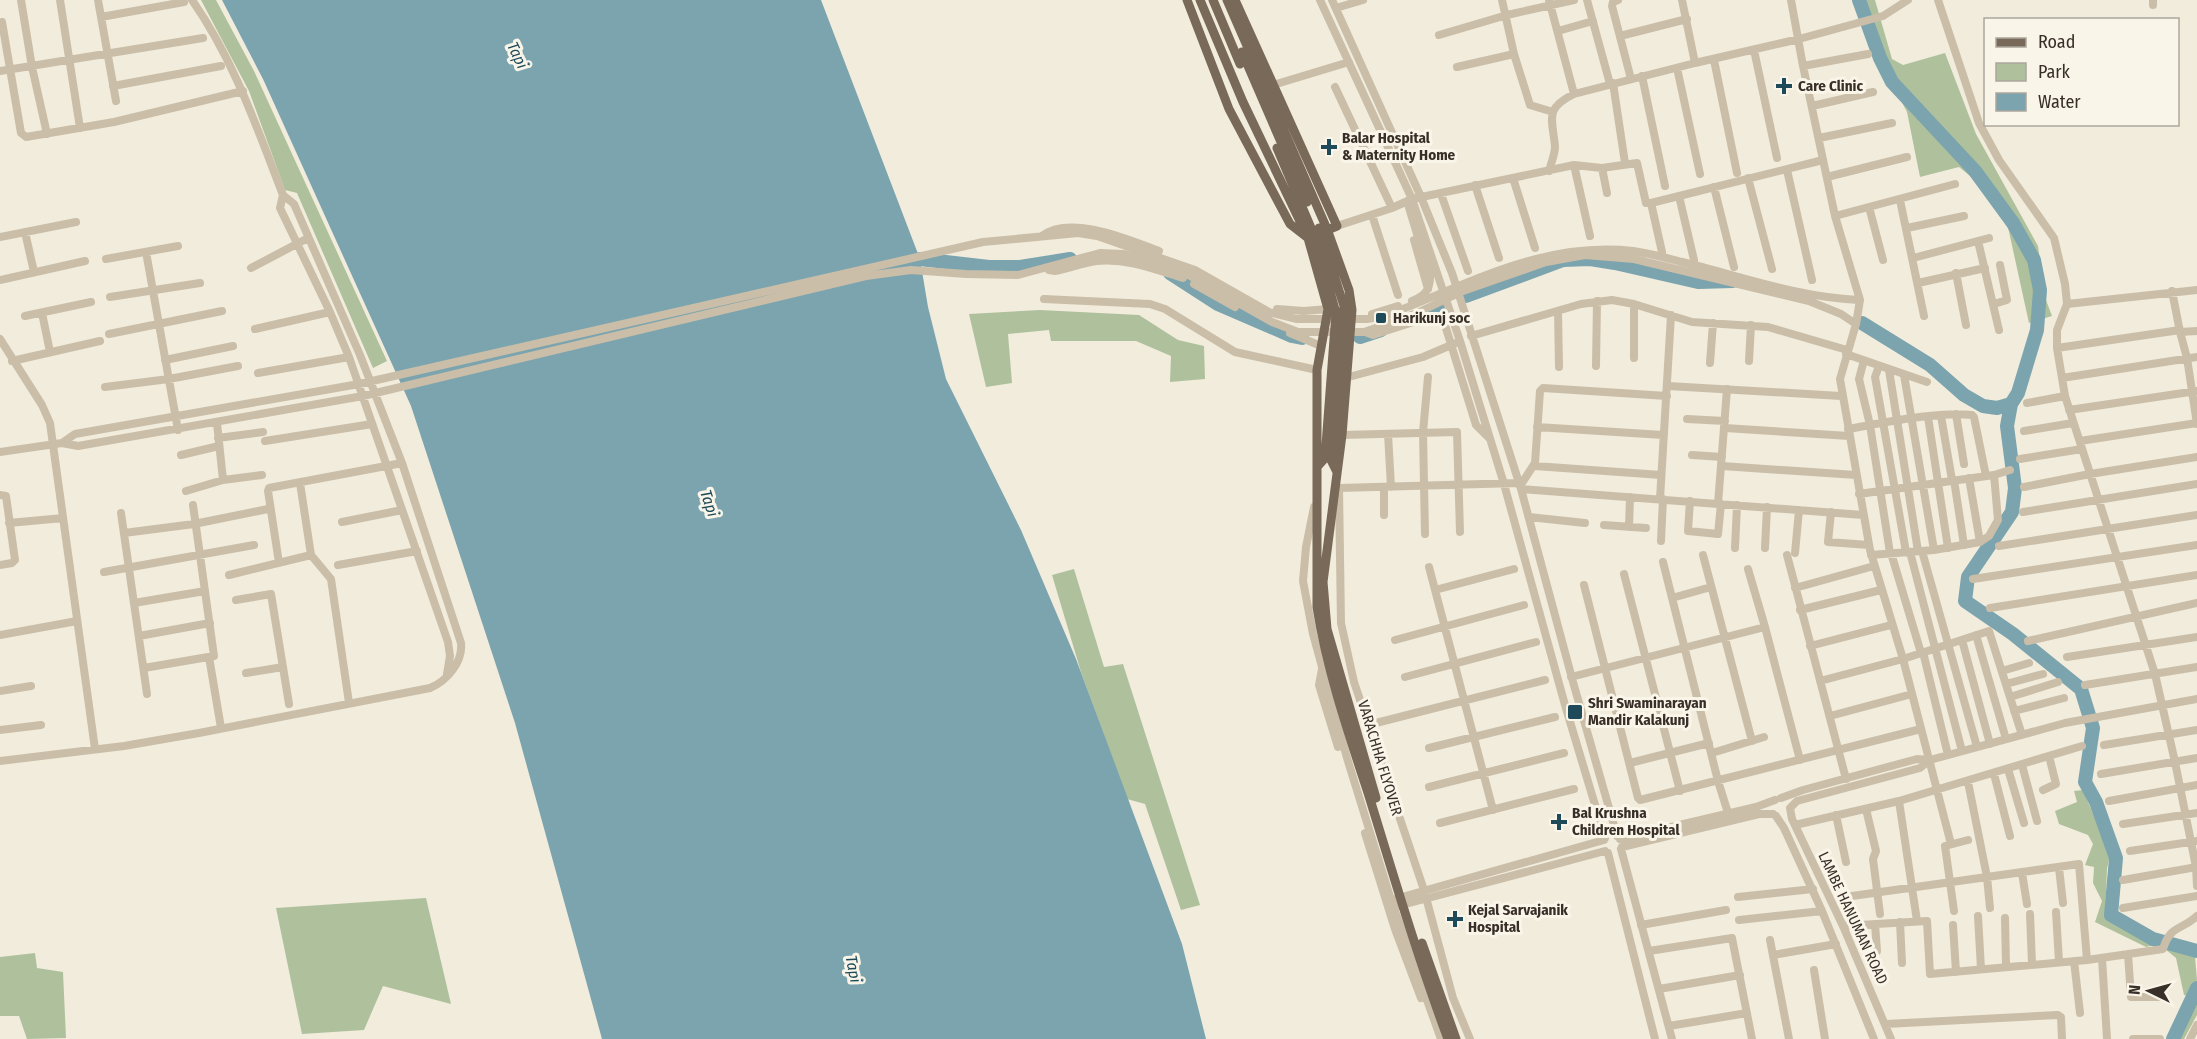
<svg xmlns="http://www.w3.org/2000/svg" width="2197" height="1039" font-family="'Fira Sans Condensed',sans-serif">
	<rect width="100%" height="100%" fill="#f2ecdc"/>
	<!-- green -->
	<path fill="#aec19c" d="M201,0H216L254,71L387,361L373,368L297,193L285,190L249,91Z
		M1858,0H1875L1892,59L1903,65L1945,53L1976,134L2038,246L2046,300L2052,316L2029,323L2006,218L1975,180L1959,167L1920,177L1907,112L1878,56Z
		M1040,310L1139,315L1178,340L1204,346L1205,379L1170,382L1171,356L1136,341H1051L1049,330L1008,334L1012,383L986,387L969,314Z
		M1074,569L1104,667L1123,664L1200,905L1181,910L1145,804L1127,799L1081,672L1052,575Z
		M2083,790L2110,854L2107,869L2105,914L2126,929L2176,945L2195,957L2197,980L2191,996L2184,995L2176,958L2159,944L2146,947L2095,922L2102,901L2093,883L2094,867L2085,865L2093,844L2088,835L2059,824L2055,811L2077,802L2074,791Z
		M426,898L451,1004L383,986L364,1030L302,1034L276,908Z
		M35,953L37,968L63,972L66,1038L27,1039L19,1016H0V957Z
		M2197,992V1015L2184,1039H2175Z"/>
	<!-- water -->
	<path fill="#7ba4af" d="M222,0H821L920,259L928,307L946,379L1021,530L1076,659L1182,944L1206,1039H602L515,723L411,406L263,79Z"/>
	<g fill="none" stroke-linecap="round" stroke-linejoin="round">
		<!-- river -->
		<path stroke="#7ba4af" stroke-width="14" d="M1859,0L1880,58L1892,82L1975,171L2013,223L2034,260L2040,290L2037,330L2018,393L2011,404L1997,408L1983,406L1964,395L1930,365L1862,323
			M920,259L989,267H1020L1070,259
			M1170,273L1218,304L1292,336L1302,338
			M1466,296L1563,260L1590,259L1615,263L1698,282L1733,281
			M1410,319L1439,308
			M1360,337L1381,330
			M2011,404L2007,426L2015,488L2012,512L1968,577L1965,601L2013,634L2081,689L2093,728L2085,782L2096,802L2116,858L2111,915L2153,939L2197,951
			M2173,1039L2197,988"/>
		<!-- minor -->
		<path stroke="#cabea8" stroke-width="8" d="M21,0L32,67L47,134
			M60,0L80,128
			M98,0L116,101
			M1320,0L1412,199L1460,341L1504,484L1565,705L1605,838
			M1332,0L1421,197L1452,273L1521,489L1573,682L1617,836
			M1502,0L1514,54L1530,105L1553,112
			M1549,0L1574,94
			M1587,0L1610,84
			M1618,0L1613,2L1612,6L1631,79
			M1682,0L1695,63
			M1791,0L1803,66L1835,216L1860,300L1856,324L1840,379L1870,550L1903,659L1951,844
			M1938,0L1979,123L1999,160L2054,238L2065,284L2067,304L2057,330V348L2065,396L2155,674L2175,762L2196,867L2197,886
			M2153,5V0
			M1336,8L1363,0
			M101,17L184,2
			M2,22L21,133L26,137L114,122L243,91
			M1558,31L1593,21
			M1439,35L1507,15L1574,0
			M1620,36L1687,19
			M1754,50L1777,158
			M1714,60L1737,173
			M1803,66L1868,54
			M1457,67L1514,54
			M1677,68L1700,174
			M0,71L203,38
			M1642,76L1665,186
			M1613,83L1625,163
			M1273,85L1349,62
			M113,86L221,66
			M1335,87L1392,208
			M1812,106L1873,92
			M1819,138L1892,123
			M1574,165L1590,236
			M1602,168L1607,193
			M1787,170L1812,280
			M1549,171C1551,163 1555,154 1555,147C1553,120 1543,109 1574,94L1695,63L1799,39L1883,16L1908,0
			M1827,177L1907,157
			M1513,178L1535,248
			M1748,178L1772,269
			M1475,185L1499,258
			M1714,187L1734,267
			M1441,194L1468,271
			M283,195L280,208L330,312L349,357L448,642L450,656L447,674
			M1679,196L1694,260
			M1900,200L1924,316
			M1407,201L1430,277C1430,291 1424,296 1412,301
			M1651,203L1662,252
			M1869,207L1883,260
			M1372,215L1398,295
			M1835,216L1955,184
			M1337,226L1392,208L1412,199L1574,165L1602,168L1637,163L1646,203H1651L1823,160
			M1907,228L1964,216
			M25,232L34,272
			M1042,236C1070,214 1129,240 1159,251
			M0,237L76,222
			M1414,240L1428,289
			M1978,241L1999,330
			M146,252L178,430
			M1913,258L1989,238
			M106,259L178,246
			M251,268L308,238
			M1049,270L1055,271C1069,269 1082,263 1096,261C1128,258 1154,269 1183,278
			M1956,273L1966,325
			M0,280L85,261
			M1918,283L1985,268
			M1194,284L1235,307
			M2172,291L2180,332
			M110,297L200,283
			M1044,299L1150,304L1165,309L1235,352L1317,370
			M1634,304V358
			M1994,304L2007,300L2000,265
			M2067,304L2197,290
			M1277,309L1304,311L1328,309
			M1558,311L1559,367
			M42,313L50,352
			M1372,314L1398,306
			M25,316L91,302
			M1345,319H1367L1385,316C1467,285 1541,241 1633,251C1649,253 1666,258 1682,262C1740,276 1800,298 1860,300
			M255,329L330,312
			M2197,331L2180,332L2187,358L2197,424
			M1347,332H1365L1417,313L1463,291L1546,262L1585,255L1634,259L1809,301L1841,314L1856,324
			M1365,332L1373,335L1429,317L1445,325L1476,425L1489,438
			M1290,333L1321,346
			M109,334L222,311
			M1471,336L1581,304L1612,300L1634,304L1692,322L1768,327L1847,350
			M0,339L42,405L50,423L95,749
			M2057,348L2180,330
			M1846,354L1927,382
			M165,360L233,346
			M1864,360L1859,379L1870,425L1890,553
			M12,361L100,341
			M1749,361L1751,325
			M1710,363L1713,323
			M1596,366L1597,301
			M1879,366L1875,377L1906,552
			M1889,370L1918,551
			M258,373L349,357
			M1904,375L1934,550
			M1345,378L1423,357L1456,343
			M2062,378L2197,357
			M1668,386L1841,396
			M105,387L169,379L238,366
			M2027,403L2065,396
			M2069,410L2197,391
			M1956,414L1964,464
			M1941,416L1952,480
			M1928,417L1948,548
			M1687,419L1725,421
			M217,423L223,480
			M1537,427L1663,435
			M1725,428L1849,436
			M1848,429C1883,423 1938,411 1972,415L1974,417L1986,476
			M2024,431L2073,423
			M1388,434L1391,487
			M1342,435L1457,432L1460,532
			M218,438L263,432
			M265,441L372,424
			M2080,441L2197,423
			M62,443L75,434L359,384L983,242L1078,233L1097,236L1195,270L1269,312L1296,319H1330
			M0,452L62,443L78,446L363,396L866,276L911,270L966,274L1018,275L1100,253L1124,254L1185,273L1272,322L1298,332H1329
			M181,455L219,446
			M1692,455L1722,457
			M2020,459L2082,449
			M1535,466L1661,475
			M1722,466L1856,475
			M1969,478L1980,542
			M1954,480L1964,545
			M1520,486L1535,463L1540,391L1543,388L1667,396
			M1384,487V515
			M2024,487L2090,474L2197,457
			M1339,488L1341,623L1354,682L1424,890L1453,998L1470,1039
			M1339,488L1518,483
			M1521,489L1863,515
			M186,491L223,480L262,475
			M1859,494L1994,475L2010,470
			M0,495L6,496L15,560L12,563L0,565
			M1660,499L1671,315
			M1690,501L1688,531L1718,534L1721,504
			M1718,504L1727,389
			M1314,507L1306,547L1303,581L1313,634L1347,758L1391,900L1441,1039
			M1831,512L1828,542L1869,545
			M2023,512L2197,484
			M121,513L147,694
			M1529,517L1585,523
			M342,522L402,510
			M9,523L63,518
			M1604,525L1646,528
			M1629,527L1630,497
			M124,533L194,524L268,509
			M1425,534L1423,432L1428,377
			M1661,541L1663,499
			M1999,546L2197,515
			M1735,548L1737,505
			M1765,548L1767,507
			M1922,551L1977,747
			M1910,552L1962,751
			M1795,553L1799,510
			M1891,553L1921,653
			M311,555L331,579L349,703
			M1703,555L1752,741
			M1787,555L1846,779
			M1871,555L1934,550L1980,542L1989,536L1998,520L1994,475
			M1663,562L1718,781L1728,813
			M279,563L268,491L269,488L402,463
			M338,565L417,551
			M1429,567L1493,810
			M1748,569L1765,627L1800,760
			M104,572L254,545
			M1624,574L1680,791
			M229,575L311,555L300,483
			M1973,579L2197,545
			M1584,585L1638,798L1640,800L1921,729
			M1795,588L1874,566
			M1435,590L1514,569
			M1672,598L1711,587
			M236,600L271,594L289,704
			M134,603L205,591
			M1990,608L2197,575
			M1800,610L1881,590
			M0,635L77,621
			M1976,635L2006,739
			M139,636L210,623
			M1395,640L1524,605
			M1962,640L1990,744
			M2028,641L2197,603
			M1810,646L1891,625
			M1923,652L1948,755
			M209,657L221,728
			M2067,657L2197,637
			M144,668L214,656L193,505
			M1322,669L1319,685L1338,747
			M2002,671L2029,663
			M246,673L283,667
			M1405,677L1536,642
			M1571,677L1765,627
			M1820,681L1903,659L1989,631L2022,735
			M2006,684L2043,674
			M2085,685L2197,667
			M0,691L31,686
			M2010,697L2058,682
			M2014,711L2064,698
			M1830,716L1912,694
			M1368,725L1545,680
			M0,730L41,725
			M2104,745L2197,730
			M1429,748L1555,717
			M1712,753L1764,737
			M0,761L124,746L199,733L430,688C447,681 463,662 461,643L402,463L360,355L294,204L283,195C257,128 234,60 192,0
			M1630,763L1709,743
			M2022,765L2037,821
			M2008,769L2024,823
			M1994,774L2010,836
			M2101,774L2197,758
			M1968,782L1987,877L1990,908
			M1429,787L1564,753
			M2043,790L2056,784L2049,756
			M1781,798L1803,790L1917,759L1930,760L2065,723L2197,699
			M1899,801L1917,921
			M2109,801L2197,785
			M1866,809L1876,851L1873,859L1880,914
			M1836,815L1846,862
			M1776,816L1784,828L1822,911L1874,1039
			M1440,823L1574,789
			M2123,824L2197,813
			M1795,825L1899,801L2082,746
			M1365,833L1395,929L1421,998
			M1620,839L1756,807L1775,800
			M1622,847L1759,814H1773
			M1621,849L1672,1039
			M2130,851L2197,841
			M1608,853L1655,1039
			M2059,868L2063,903
			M2022,873L2027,904
			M2123,880L2197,867
			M1738,897L1813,889
			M1845,897L2079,864L2087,960
			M1395,899L1604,840
			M1398,906L1605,851
			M2123,908L2197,896
			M1954,911L1945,846L1968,840
			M2056,912L2059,962
			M2030,914L2032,964
			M1978,916L1981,969
			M2005,918L2006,966
			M1739,920L1822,911
			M1900,922L1902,963
			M1875,924L1877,951
			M1641,925L1726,910
			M1953,925L1956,972
			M1843,926L1927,921L1930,974L2087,960L2163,949C2171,924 2181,931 2197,916
			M1770,940L1789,1039
			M1649,951L1732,938L1752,1039
			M2128,954L2131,997H2158
			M1773,955L1836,944
			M2102,958L2107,1039
			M2074,961L2080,1013
			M1814,970L1825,1039
			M1659,989L1740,975
			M1886,1024L2058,1015L2061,1017L2062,1039
			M1669,1026L1747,1013
			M1891,1039L1843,926L1792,819L1790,808L1797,801L1920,768L1930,760
			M2133,1039H2160
			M2190,1039L2197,1025"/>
		<!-- major -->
		<path stroke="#796959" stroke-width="9" d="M1187,0L1229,109L1290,224L1308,238L1337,226L1235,0
			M1200,0L1243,102L1308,238L1328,309L1317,370V607C1327,671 1349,735 1369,796C1394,877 1418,959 1448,1039
			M1213,0L1240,64
			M1227,0L1327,229L1349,290L1352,310L1342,435L1323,582L1327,629L1376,798
			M1242,52L1307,202
			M1277,148L1314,235L1336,313L1325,458L1317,467
			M1319,228L1344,306L1331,460L1337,472
			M1422,943L1456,1039"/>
	</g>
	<!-- markers -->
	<g fill="#1e4a59" stroke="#faf5e9" stroke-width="2">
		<path d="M1781 77h6v6h6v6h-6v6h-6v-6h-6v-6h6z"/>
		<path d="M1326 138h6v6h6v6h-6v6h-6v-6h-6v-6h6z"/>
		<rect x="1375" y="312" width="12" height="12" rx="3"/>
		<rect x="1567" y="704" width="16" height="16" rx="3"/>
		<path d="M1556 813h6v6h6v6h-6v6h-6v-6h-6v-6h6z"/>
		<path d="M1452 910h6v6h6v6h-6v6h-6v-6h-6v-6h6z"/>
	</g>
	<g text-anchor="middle" stroke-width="6" stroke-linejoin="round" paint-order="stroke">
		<!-- poi labels -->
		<g font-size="15" font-weight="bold" fill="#372f28" stroke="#faf5e9" text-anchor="start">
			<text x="1798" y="91">Care Clinic</text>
			<text x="1342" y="143">Balar Hospital<tspan x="1342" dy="17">&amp; Maternity Home</tspan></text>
			<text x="1393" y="323">Harikunj soc</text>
			<text x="1588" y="708">Shri Swaminarayan<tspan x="1588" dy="17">Mandir Kalakunj</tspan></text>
			<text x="1572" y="818">Bal Krushna<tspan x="1572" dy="17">Children Hospital</tspan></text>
			<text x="1468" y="915">Kejal Sarvajanik<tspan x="1468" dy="17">Hospital</tspan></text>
		</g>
		<!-- street labels -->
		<g font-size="15" fill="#372f28" stroke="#faf5e9">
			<text transform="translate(1380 758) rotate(73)" y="5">VARACHHA FLYOVER</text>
			<text transform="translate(1853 918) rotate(65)" y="5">LAMBE HANUMAN ROAD</text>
		</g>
		<!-- water labels -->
		<g font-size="16" font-style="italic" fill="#1e4a59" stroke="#faf5e9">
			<text transform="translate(518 55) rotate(65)" y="6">Tapi</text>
			<text transform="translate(710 503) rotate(72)" y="6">Tapi</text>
			<text transform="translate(854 969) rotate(79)" y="6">Tapi</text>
		</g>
	</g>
	<!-- legend -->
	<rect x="1984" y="18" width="195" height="108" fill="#faf5e9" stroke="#aca69c" stroke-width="1.5"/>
	<rect x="1996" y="38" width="30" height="9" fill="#796959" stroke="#aca69c" stroke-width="1.5"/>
	<text x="2038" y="48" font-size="18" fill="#372f28">Road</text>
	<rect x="1996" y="63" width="30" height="18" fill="#aec19c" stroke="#aca69c" stroke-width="1.5"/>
	<text x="2038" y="78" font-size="18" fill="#372f28">Park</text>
	<rect x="1996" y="93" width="30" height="18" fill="#7ba4af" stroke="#aca69c" stroke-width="1.5"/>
	<text x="2038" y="108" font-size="18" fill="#372f28">Water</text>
	<!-- north arrow -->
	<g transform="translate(2149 991) rotate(275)" stroke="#faf5e9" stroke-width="4.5" paint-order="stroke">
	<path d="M0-4.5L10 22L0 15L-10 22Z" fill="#372f28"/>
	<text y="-9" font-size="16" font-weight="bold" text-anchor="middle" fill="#372f28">N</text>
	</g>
</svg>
